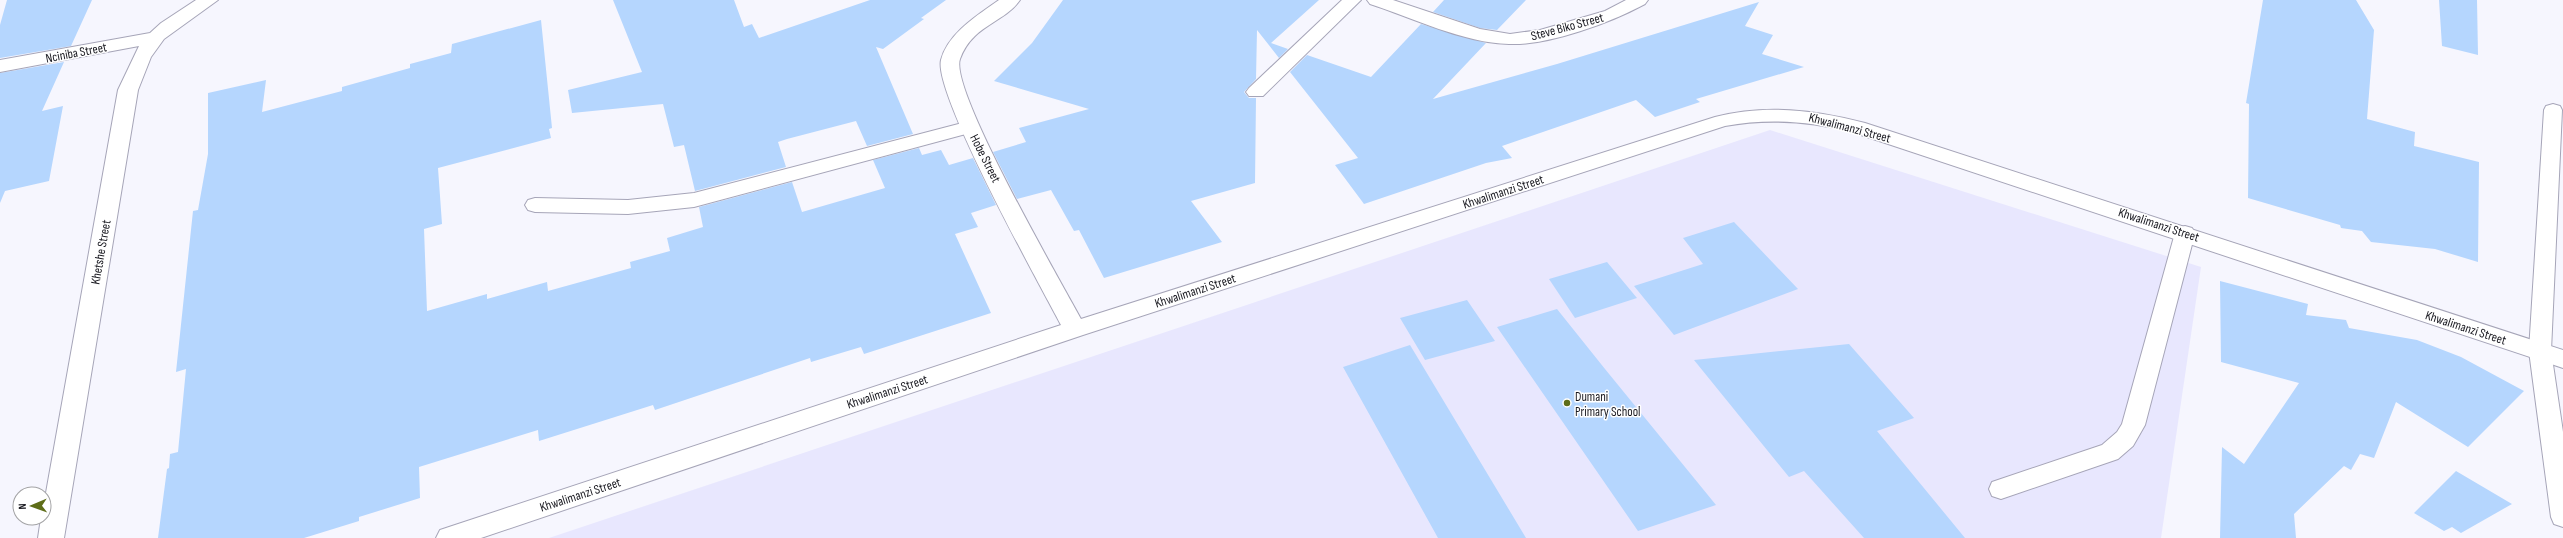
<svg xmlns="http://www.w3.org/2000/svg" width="2563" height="538" font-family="'Sofia Sans Condensed',sans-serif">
	<rect width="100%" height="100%" fill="#f6f6fe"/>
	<!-- built -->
	<path fill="#e8e7fe" d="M1770,130L2201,267L2161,538H549Z"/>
	<!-- building -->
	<path fill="#b5d6fe" d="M7,0H92L71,46L0,58V25Z
		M613,0H734L744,27L752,24L759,38L870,0H946L921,18L924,19L883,49L876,47L913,134L867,146L856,121L787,139L778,142L786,167L695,191L684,145L674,147L663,104L572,113L568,90L642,72Z
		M1063,0H1319L1271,43L1288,49L1279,58L1257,30L1256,79L1244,92L1249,98H1256L1255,183L1191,201L1222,242L1104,278L1079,230L1074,231L1051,190L1017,199L993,152L1026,142L1019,128L1089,109L994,81L1032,43Z
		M1444,0H1526L1497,30L1480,28L1433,12Z
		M2263,0H2356L2374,30L2367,119L2415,132L2414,146L2479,162L2478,262L2435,249L2371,242L2362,231L2341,228L2340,225L2248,198L2249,104L2246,103Z
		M2439,0H2477L2478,55L2442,46Z
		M1759,2L1745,26L1773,35L1762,54L1804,67L1696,99L1700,102L1655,117L1636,100L1502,146L1512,158L1486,163L1364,204L1335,165L1358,158L1290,72L1307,55L1371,77L1421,24L1486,43L1433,99L1557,64Z
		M541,20L552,128L549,129L551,138L438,168L442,224L424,229L427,311L487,294V299L547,282L548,291L631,268L630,262L670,251L667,238L703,227L699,207L792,182L802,212L885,188L873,160L919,148L922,155L941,150L949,165L973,158L996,205L971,213L978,227L955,234L991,313L864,354L861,347L811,362L810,358L655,410L653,405L539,441L538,430L419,467L420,498L359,517V521L304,538H158L167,469L169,468L170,454L178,452L186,369L176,372L193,211L198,210L208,154V93L266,80L262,112L342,91V87L410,68V64L451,53L452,44Z
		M64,62L42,111L63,106L49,181L5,191L0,203V73Z
		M1734,222L1798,289L1674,335L1634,286L1703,264L1683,238Z
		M1607,262L1637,298L1575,318L1549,279Z
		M2220,281L2308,304L2306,315L2346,320L2349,328L2417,340L2461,357L2524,391L2468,447L2396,402L2374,458L2360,454L2351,470L2344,466L2294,514L2296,538H2220L2222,447L2244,464L2299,383L2221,362Z
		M1467,300L1495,341L1425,360L1400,318Z
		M1557,309L1605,369L1716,505L1638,531L1497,327Z
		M1849,344L1914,418L1877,431L1965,538H1864L1804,471L1789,477L1694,360Z
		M1410,345L1526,538H1438L1343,367Z
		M2456,471L2512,504L2461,533L2452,527L2444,531L2414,513Z"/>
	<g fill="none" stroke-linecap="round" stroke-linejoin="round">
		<!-- lane casing -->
		<g stroke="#a6a5b8" stroke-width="2">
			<path id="lane" d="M2553,104L2560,106L2562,110L2551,351L2563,432V527L2554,524L2551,517L2529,351L2544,110L2546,106Z
				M970,121L977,123L979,127L977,131L694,207L628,214L535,212L528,210L525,205L528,200L535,198L628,200L694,193Z
				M2185,226L2192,228L2195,233L2145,425L2133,446L2118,459L2001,499L1992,496L1989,489L1992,482L2102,445L2117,432L2122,424L2175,233L2178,228Z"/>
		</g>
		<!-- street casing -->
		<g stroke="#a6a5b8" stroke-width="2">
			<path id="street" d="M196,0H218L164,39L151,57L138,90L64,538H38L41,518H44V504L118,90L139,46L0,72V60L150,33L161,23Z
				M999,0H1020C1004,23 972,25 960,59C949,89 1061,282 1081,319L1715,117C1766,104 1815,110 1865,123L2563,350V368L1852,132C1809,121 1769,118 1725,126L1083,335L481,538H436L440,530L449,527L1061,325C1040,285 933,93 941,60C948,33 978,15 999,0Z
				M1342,0H1361L1263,96H1249L1246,92L1249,88Z
				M1367,0H1393L1480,29L1510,34L1540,30L1605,11L1626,0H1648L1645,4C1612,22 1548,46 1509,44C1464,43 1413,18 1370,4Z"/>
		</g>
		<!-- lane -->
		<use href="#lane" fill="#fff" fill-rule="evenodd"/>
		<!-- street -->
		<use href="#street" fill="#fff" fill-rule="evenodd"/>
	</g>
	<!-- markers -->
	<circle fill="#5e6d18" stroke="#fff" stroke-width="1.5" cx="1567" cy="403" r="4"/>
	<g text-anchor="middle" stroke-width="3" stroke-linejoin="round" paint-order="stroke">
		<!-- street labels -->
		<g font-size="13" fill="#18181f" stroke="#fff">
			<text transform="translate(1567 26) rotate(-15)" y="5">Steve Biko Street</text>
			<text transform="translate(76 52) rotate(-11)" y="5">Nciniba Street</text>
			<text transform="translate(1850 127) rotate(15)" y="5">Khwalimanzi Street</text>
			<text transform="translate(986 158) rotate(63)" y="5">Hobe Street</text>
			<text transform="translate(1503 191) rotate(-18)" y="5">Khwalimanzi Street</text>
			<text transform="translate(2159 224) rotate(18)" y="5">Khwalimanzi Street</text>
			<text transform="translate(100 252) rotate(-80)" y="5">Khetshe Street</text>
			<text transform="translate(1195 290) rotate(-18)" y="5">Khwalimanzi Street</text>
			<text transform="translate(2466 327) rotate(18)" y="5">Khwalimanzi Street</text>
			<text transform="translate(887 391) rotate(-18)" y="5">Khwalimanzi Street</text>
			<text transform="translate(580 494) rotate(-18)" y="5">Khwalimanzi Street</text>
		</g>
		<!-- poi labels -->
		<g font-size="13" fill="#18181f" stroke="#fff" text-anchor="start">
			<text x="1575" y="401">Dumani<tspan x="1575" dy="15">Primary School</tspan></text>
		</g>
	</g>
	<!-- north arrow -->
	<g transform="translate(32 506) rotate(268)"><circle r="19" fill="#ffffff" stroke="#a3a3a5"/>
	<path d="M0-3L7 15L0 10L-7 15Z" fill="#5e6d18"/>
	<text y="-6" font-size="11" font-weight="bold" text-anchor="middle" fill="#18181f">N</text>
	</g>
</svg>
